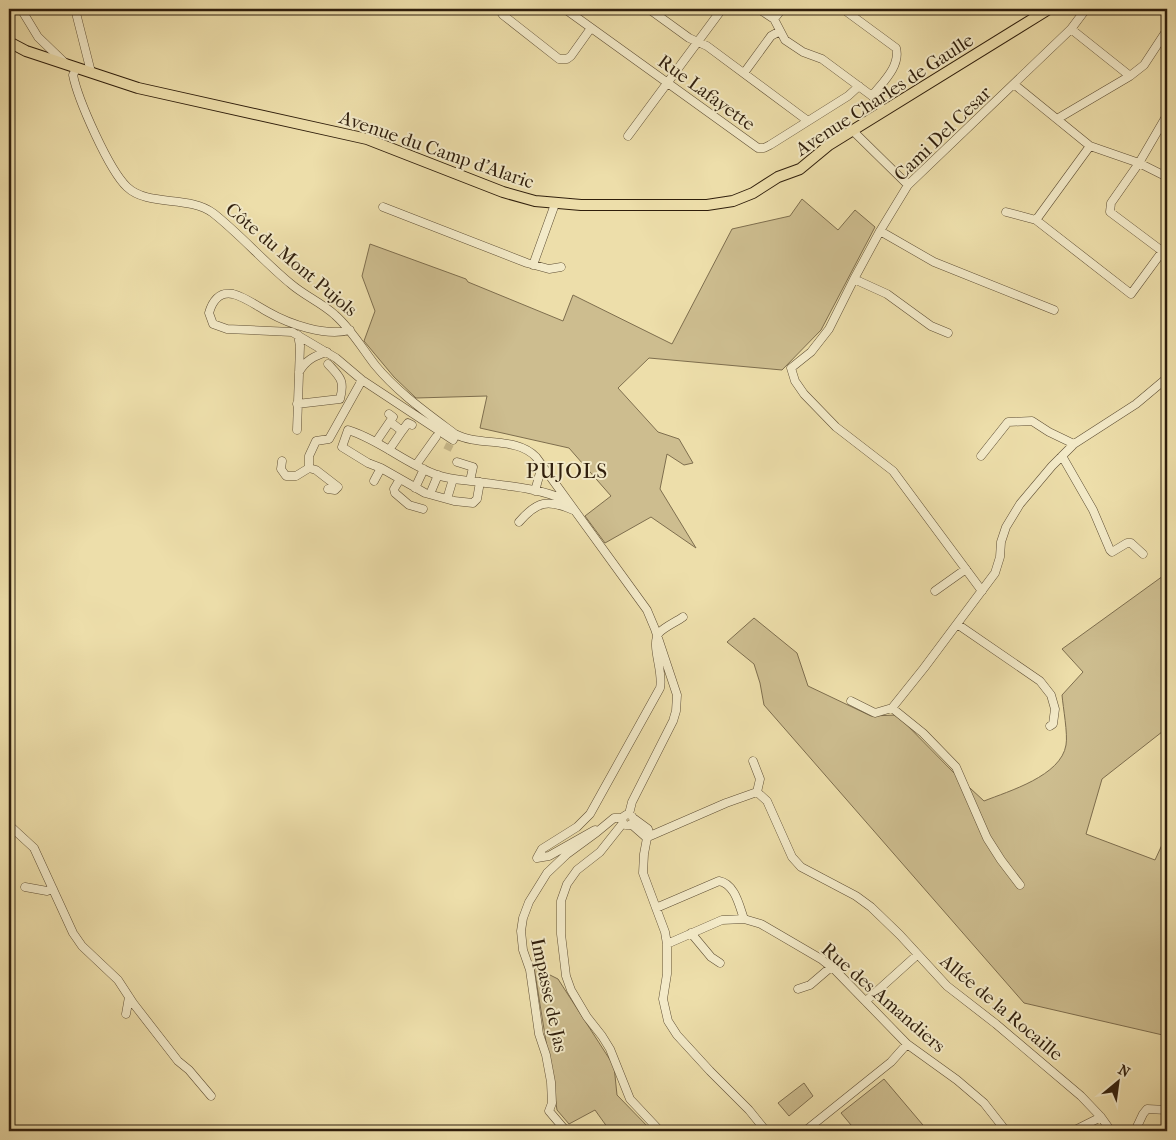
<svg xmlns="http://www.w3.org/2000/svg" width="1176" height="1140" font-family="'IM FELL French Canon',serif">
	<rect width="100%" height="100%" fill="#eddeaa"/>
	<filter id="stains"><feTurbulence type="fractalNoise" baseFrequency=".004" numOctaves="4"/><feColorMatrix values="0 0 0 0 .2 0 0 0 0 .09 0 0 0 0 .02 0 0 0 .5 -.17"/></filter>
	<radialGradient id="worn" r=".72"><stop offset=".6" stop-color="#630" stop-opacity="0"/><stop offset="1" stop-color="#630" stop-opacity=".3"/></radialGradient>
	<!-- green -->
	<path fill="#cdbd8f" stroke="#7e6e4e" d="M802,199L838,230L855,210L875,227L821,330L782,370L649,358L618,388L658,432L679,439L693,463L684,465L667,454L660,489L696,548L651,517L605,543L585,516L611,496L569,448L480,428L487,396L416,398L394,377L364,341L375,311L362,276L370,244L466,279L468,282L563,321L573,295L672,344L732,229L790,216Z
		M1163,576L1167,581V728L1102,779L1086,834L1155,860L1167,834V1036L1024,1003L764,705L760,683L754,664L727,642L754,618L797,653L808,686L871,716L897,715L957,776L984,801C1009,791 1061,776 1066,745C1068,734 1063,707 1062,695L1083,672L1062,649Z
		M534,967L558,979L614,1066L617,1095L652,1131H610L595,1110L569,1124L557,1110Z
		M884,1079L928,1131H856L841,1113Z
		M804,1083L813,1096L789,1116L778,1103Z"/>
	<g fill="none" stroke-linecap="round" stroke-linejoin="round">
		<!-- minor-tunnel -->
		<path stroke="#c7b88a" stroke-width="8" stroke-dasharray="8 4" stroke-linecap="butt" d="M447,450L450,444"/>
		<!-- minor casing -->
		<g stroke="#5e4e34" stroke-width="9">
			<path id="minor" d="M21,9L38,37L65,63
				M75,9L91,72
				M499,9L503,15L559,59H567L571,56L591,28
				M565,9L758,148H764L770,145L848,96L859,86
				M649,9L689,38L707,46L808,121
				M759,9L774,19L785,40L803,52L822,59L872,96L884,111
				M843,9L896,48C901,66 882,83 872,96
				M774,19L782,9
				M1071,29L1130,76
				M76,69L73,75C78,100 109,170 127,187C148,207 189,195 213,213C241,235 264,262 291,284C305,296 322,303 335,315C351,329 362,348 375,365C397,392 427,413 455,434C480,447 516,436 536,457L647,610L655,629L677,695L676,711L673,721L632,802L629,814
				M744,73L771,36L780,31
				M1015,85L1090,146L1139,163L1167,177
				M1057,119L1130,76L1144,65L1167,30
				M853,131L908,185
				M628,136L722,9
				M1090,146L1036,220L1131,294L1167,245
				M383,207L527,263L549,269L561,267
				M1006,212L1036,220
				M880,231L934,262L1054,310
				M1162,251L1110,212L1111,203L1139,163L1167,115
				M533,265L555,204
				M854,279L887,294L931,326L948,333
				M350,330C326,337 289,324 268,312C257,306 245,297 233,294C219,291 212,302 209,313L213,324L227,329L292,332L336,358L362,380L453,440L455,434
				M299,372C306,360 314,356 327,352
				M297,404L340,399C345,380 340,377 328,364
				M297,430L300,346L298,335
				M402,431L408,423L412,425
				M376,442L393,417L389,414
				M389,450L402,431L393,424
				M981,456L1008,422L1032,421L1049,432L1074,444
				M1062,456L1093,510L1110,550L1112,552L1127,543H1131L1143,554
				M282,461L281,469L286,476H296L309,468
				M457,462L473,467L470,481
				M416,465L436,437
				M309,468V456L316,441L329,439L362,380
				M309,468L316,470L338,487L335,490L328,489
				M400,479L394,489L395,493L409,505L423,509
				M374,481L381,468
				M480,482L477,499L473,503L454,501L425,493L381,468L368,463L342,447L348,430C380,440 406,464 437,475C451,480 465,480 479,482C507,486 539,488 565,500
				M415,488L424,469
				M535,491L541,469L543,468
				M430,494L438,475
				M447,499L453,479
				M519,522C537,501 548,499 573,510
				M935,591L966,569
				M982,591L893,471L836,427L804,394L795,381L791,368L811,352L829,329L854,279L880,231L908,185L1071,29L1086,9
				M957,624L1040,681L1051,695L1055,709L1053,724L1050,726
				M851,701L875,713L892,708L924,668L995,573L1000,557L1001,542L1006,527L1020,504L1052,466L1074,444L1136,404L1167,378
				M892,708L923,733L956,767L987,838L1001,860L1020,885
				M753,761L760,779L757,792
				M757,792L767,801L792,857L801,867L856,896L871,907L900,935L947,986L996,1024L1081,1096L1101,1117L1111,1131
				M622.5 820a5.5 5.5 0 1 1 11 0a5.5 5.5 0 1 1-11 0Z
				M633,818L648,829L650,836
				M623,823L600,852L577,870L567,884L561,901V934L566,976L571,990L587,1017L602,1036L610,1049L630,1099L660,1131
				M631,824L647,838
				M9,825L34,848L73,933L82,946L118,980L133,1003L178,1061L189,1070L211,1096
				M597,832L614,818H622
				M647,838L644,854L643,873L665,932L667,944V974L663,999L668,1021L677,1035L710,1071L749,1110L766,1131
				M647,838L650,836L726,803L757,792
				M25,887L47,891L53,889
				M656,908L719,881C735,884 739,905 744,919
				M691,933L711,957L720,963
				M667,944L722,920L744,919L761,924L821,959L836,971L907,1044L957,1080L984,1103L1006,1131
				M798,989L810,985L831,967
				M866,1001L917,955
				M126,1014L129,997
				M566,1131L549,1111L552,1103L551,1082L546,1055L539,1034L530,970L523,950L521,931L523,918L529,902L547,873L567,854L597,832L595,830L549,856L537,858L542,849L577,827L590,814L660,688C664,672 650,644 659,633C664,627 676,622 683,617
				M805,1131L891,1062L907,1044
				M1073,1131L1101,1117
				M1135,1131L1143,1114L1147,1109L1167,1110"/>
		</g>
		<!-- major casing -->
		<g stroke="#2f1e0c" stroke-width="12">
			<path id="major" d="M9,42L26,51L138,88L367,139L503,192L535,201L581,205H707L733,201L753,193L778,177L800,169L829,145L1049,9"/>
		</g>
		<!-- minor -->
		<use href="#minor" stroke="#f3eac8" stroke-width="8"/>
		<!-- major -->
		<use href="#major" stroke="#eddeaa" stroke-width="10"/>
	</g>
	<g text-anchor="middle" stroke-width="4" stroke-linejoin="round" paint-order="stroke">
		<!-- street labels -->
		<g font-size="19" fill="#2f1e0c" stroke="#f3eac8">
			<text transform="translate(707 92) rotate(36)" y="7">Rue Lafayette</text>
			<text transform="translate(884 94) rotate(-33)" y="7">Avenue Charles de Gaulle</text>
			<text transform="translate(942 133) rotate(-44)" y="7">Cami Del Cesar</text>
			<text transform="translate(437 149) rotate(19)" y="7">Avenue du Camp d'Alaric</text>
			<text transform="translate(292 259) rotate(40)" y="7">Côte du Mont Pujols</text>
			<text transform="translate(550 995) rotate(78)" y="7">Impasse de Jas</text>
			<text transform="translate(884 997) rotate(41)" y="7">Rue des Amandiers</text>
			<text transform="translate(1002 1007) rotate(40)" y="7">Allée de la Rocaille</text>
		</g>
		<!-- quarter labels -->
		<g font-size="21" letter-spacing="1" fill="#2f1e0c" stroke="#f3eac8">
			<text x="567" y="478">PUJOLS</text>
		</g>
	</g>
	<!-- margin -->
	<rect width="1176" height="1140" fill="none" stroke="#eddeaa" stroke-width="30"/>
	<rect x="10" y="10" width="1156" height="1120" fill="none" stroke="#2f1e0c" stroke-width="2.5"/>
	<rect x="15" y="15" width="1146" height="1110" fill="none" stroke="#2f1e0c"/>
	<!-- north arrow -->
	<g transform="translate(1118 1082) rotate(29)" stroke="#f3eac8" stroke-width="4" paint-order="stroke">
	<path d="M0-4L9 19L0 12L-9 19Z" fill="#2f1e0c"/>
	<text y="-8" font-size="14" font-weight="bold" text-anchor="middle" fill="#2f1e0c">N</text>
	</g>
	<rect width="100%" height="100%" filter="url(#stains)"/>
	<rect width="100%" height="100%" fill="url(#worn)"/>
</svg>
